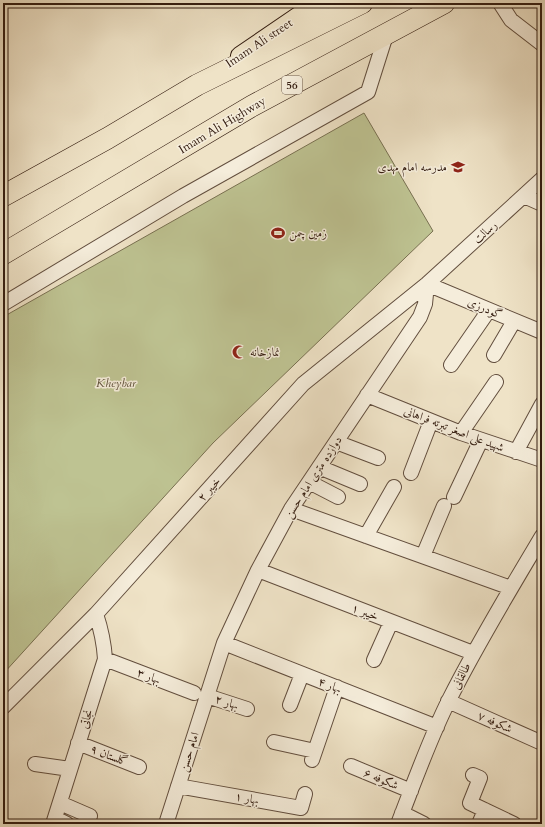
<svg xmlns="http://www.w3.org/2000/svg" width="545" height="827" font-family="Cardo,Amiri,serif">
	<rect width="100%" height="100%" fill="#efe3c7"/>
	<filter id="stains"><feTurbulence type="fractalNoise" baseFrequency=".005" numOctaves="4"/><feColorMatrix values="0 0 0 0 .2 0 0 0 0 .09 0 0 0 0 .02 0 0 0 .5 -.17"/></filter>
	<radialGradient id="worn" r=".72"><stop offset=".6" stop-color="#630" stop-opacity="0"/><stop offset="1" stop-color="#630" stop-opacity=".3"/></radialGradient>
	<!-- green -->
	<path fill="#bec392" stroke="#787051" d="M364,113L433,231L213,443L3,674V317Z"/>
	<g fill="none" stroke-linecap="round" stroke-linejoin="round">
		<!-- minor casing -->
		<g stroke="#624e3e" stroke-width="16">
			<path id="minor" d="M500,3L511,20L542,44
				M524,196L542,204
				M427,284L542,332
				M3,304L183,196L368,92L386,35
				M494,355L514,321
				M451,365L489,310
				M367,395L461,433L542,460
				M461,433L496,382
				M336,442L378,458
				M516,452L542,404
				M319,467L360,484
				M411,473L431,421
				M309,482L338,497
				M454,497L481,440
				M291,509L511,588
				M366,536L394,487
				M423,556L444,506
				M258,570L473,653
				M224,643L437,727
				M105,659L194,693
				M374,660L391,622
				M207,696L247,709
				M448,701L542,743
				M290,705L302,674
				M3,707L96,614L303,384L427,284L542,179
				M274,742L315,751
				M78,743L139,767
				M312,760L337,687
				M35,764L70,769
				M351,766L411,791
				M473,775L480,778L470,803L514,824
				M178,786L301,808L305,794
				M60,803L90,816
				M402,813L424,824
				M55,818L67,824
				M53,824L105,659C104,643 101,629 96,614
				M166,824L224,643L258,570L291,509L420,317L425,304L427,284
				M398,824C414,783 429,740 449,700C477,644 510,590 542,536
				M479,824L485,810"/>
		</g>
		<!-- major casing -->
		<g stroke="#331c10" stroke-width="20">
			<path id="major" d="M240,56L303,13L321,3"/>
		</g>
		<!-- highway casing -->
		<g stroke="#331c10" stroke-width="22">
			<path id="highway" d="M3,196L108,138L197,85L362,3
				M3,254L252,106L444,3"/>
		</g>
		<!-- minor -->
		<use href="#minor" stroke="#f5eddb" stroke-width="14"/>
		<!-- major -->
		<use href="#major" stroke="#efe3c7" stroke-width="18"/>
		<!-- highway -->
		<use href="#highway" stroke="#efe3c7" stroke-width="21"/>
	</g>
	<!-- icons -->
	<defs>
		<g id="school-bare" transform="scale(1.08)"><path d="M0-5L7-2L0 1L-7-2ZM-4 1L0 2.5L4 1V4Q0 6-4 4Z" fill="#8f2418" stroke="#f5eddb" stroke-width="2.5" paint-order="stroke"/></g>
		<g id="stadium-bare" transform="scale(1.08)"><path d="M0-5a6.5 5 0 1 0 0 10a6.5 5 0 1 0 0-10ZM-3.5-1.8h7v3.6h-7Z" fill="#8f2418" stroke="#f5eddb" stroke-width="2.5" paint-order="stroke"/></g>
		<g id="mosque-bare" transform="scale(1.08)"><path d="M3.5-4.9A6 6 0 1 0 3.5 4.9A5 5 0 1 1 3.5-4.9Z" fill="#8f2418" stroke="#f5eddb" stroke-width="2.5" paint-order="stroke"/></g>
	</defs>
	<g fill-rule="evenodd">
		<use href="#school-bare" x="458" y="167"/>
		<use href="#stadium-bare" x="278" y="233"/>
		<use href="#mosque-bare" x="239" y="352"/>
	</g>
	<g text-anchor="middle" stroke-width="3" stroke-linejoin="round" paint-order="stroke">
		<!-- shield labels -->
		<rect fill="#f5eddb" stroke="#6d5b4d" stroke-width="1" x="282" y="76" width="20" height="18" rx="3"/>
		<g font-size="11" font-weight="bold" fill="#331c10">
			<text x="292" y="89">56</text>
		</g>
		<!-- street labels -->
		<g font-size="12" fill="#331c10" stroke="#f5eddb">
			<text transform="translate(259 43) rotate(-34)" y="4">Imam Ali street</text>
			<text transform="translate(222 125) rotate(-31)" y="4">Imam Ali Highway</text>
			<text transform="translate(485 232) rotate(-42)" y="4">رسالت</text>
			<text transform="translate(485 308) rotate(23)" y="4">گودرزی</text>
			<text transform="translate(454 429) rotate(21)" y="4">شهید علی اصغر تبرته فراهانی</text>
			<text transform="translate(313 477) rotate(-57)" y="4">دوازده متری امام حسن</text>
			<text transform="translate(209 489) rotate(-48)" y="4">خیبر ۲</text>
			<text transform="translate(365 612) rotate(21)" y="4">خیبر ۱</text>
			<text transform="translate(149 676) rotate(21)" y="4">بهار ۳</text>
			<text transform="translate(461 676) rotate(-63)" y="4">طالقانی</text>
			<text transform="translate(330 685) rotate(22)" y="4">بهار ۴</text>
			<text transform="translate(227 702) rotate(18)" y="4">بهار ۲</text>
			<text transform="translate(86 719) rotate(-73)" y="4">نجاتی</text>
			<text transform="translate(495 722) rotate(24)" y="4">شکوفه ۷</text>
			<text transform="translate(189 752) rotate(-72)" y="4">امام حسن</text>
			<text transform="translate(109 755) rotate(21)" y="4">گلستان ۹</text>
			<text transform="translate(381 779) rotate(23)" y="4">شکوفه ۶</text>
			<text transform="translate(247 798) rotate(10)" y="4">بهار ۱</text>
		</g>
		<!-- poi labels -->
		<g font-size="12" fill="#331c10" stroke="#f5eddb" text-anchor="start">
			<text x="447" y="171" text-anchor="end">مدرسه امام مهدی</text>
			<text x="289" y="237">زمین چمن</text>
			<text x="250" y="356">نمازخانه</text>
		</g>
		<!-- park labels -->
		<g font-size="12" font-style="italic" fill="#5d4e37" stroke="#f5eddb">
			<text x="116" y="387">Kheybar</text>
		</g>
	</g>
	<!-- margin -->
	<rect width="545" height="827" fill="none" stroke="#efe3c7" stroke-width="16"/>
	<rect x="4" y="4" width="537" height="819" fill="none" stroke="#331c10" stroke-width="2"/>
	<rect x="8" y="8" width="529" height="811" fill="none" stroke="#331c10"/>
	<rect width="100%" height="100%" filter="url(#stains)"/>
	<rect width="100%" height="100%" fill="url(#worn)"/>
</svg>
